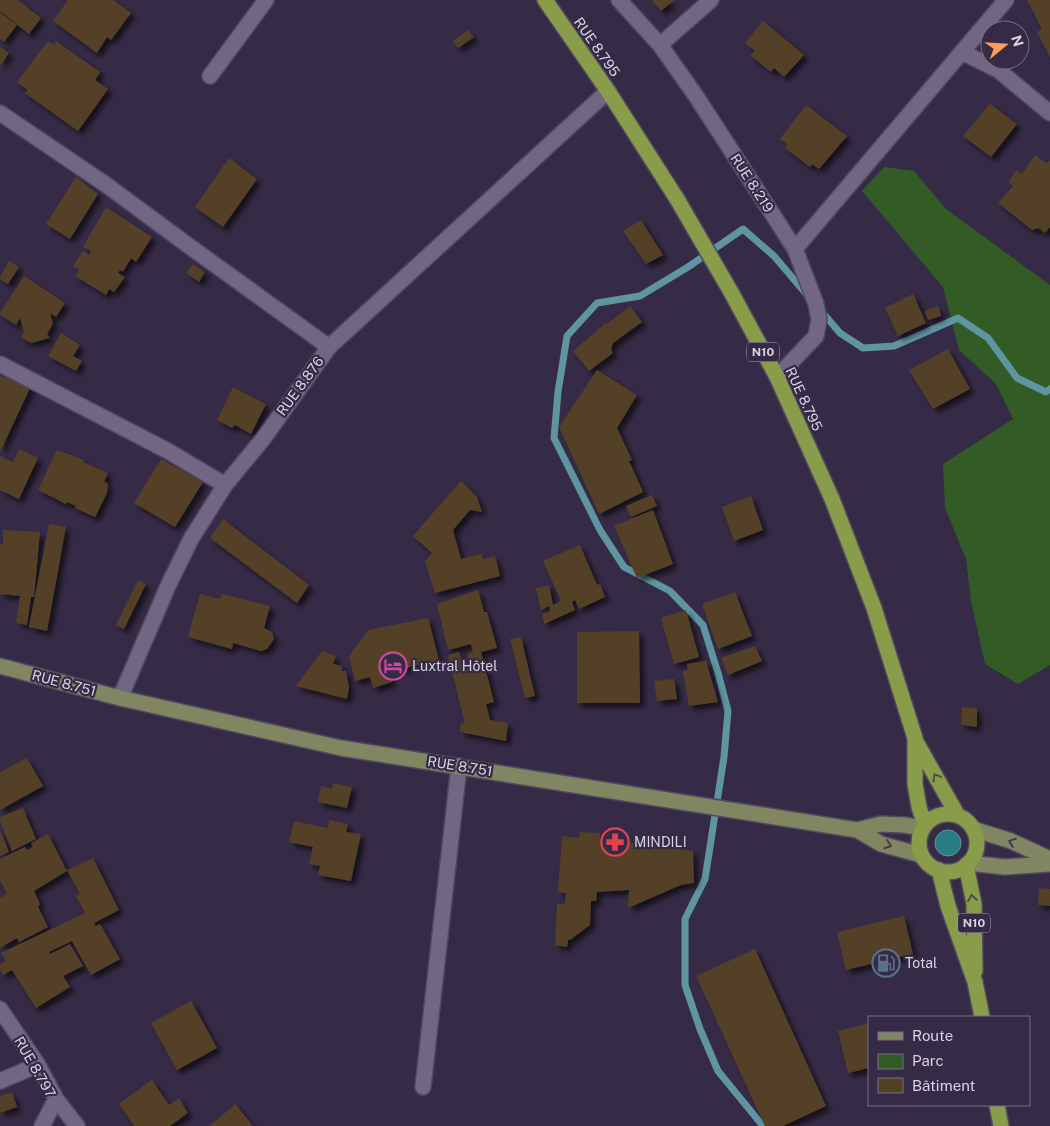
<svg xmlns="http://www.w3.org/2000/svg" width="1050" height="1126" font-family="'Public Sans',sans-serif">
	<defs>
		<filter id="shadow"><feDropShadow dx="4.5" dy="4.5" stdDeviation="2.5" flood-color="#0009"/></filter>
	</defs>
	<rect width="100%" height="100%" fill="#362b46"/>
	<!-- green -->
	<path fill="#325b25" d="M884,167L914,171L946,209L1050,285V665L1018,684L985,664L971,601L966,559L945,508L943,464L1013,419L996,384L959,350L943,287L862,191Z"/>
	<!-- water -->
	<path fill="#2a7b84" stroke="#5e95a0" d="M935 843a13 13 0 1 1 26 0a13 13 0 1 1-26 0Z"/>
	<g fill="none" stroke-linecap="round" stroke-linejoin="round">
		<!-- stream -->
		<path stroke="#5e95a0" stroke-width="7" d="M822,312L840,333L863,348L894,346L958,318L988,338L1017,378L1046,392L1050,389
			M763,1126L718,1071L700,1029L685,985V919L705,879L724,757L728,711L718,673L703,625L670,591L624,567L600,530L554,438L558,392L567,336L597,303L640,296L688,267L743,229L774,256L808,296"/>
	</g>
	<!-- building -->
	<path fill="#534126" filter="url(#shadow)" d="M0,0H18L41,18L29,34L0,11Z
		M68,0H113L131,13L111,40L107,37L97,53L53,21Z
		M652,0H674L661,11Z
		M1027,0H1050V57L1037,32L1042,29Z
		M0,13L17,25L4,42L0,39Z
		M763,21L804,55L784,77L774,68L771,72L750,55L755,51L745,43Z
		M468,30L474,37L458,48L453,41Z
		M48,41L54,45L56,41L100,72L95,80L108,89L78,131L25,93L28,90L17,82Z
		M0,47L9,53L0,66Z
		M990,104L1017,124L991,157L963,136Z
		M806,105L847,136L819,169L812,164L810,167L785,148L787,144L780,139Z
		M1035,155L1046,163L1050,161V227L1045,233L1038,228L1032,230L998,203L1013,186L1008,182L1017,170L1022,174Z
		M229,158L257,179L223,227L195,207Z
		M76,177L98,194L70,239L46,224Z
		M106,207L152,237L136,262L131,258L123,272L120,270L118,273L125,277L114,292L109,289L106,295L75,276L79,270L73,266L83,251L89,255L91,251L83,247Z
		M641,220L663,255L646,264L623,231Z
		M9,261L19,267L8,284L0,279V277Z
		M193,264L205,272L199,282L186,273Z
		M24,276L65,303L56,317L50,313L53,324L47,334L50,338L31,343L21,337L24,332L20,318L16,325L0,315V313Z
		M913,294L926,323L898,336L885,308Z
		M630,306L642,322L613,343L611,349L613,353L589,371L573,351L606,323L607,324Z
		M938,306L941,316L928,320L925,311Z
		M61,333L80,345L73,356L82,361L76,371L48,356Z
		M948,349L970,389L933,409L909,370Z
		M597,370L637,395L617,428L632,460L629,461L643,492L599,514L559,427Z
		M5,375L31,386L0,452V376L4,378Z
		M233,387L266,404L251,434L235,425L232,428L217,420Z
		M19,449L38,458L19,499L0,490V456L13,462Z
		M57,450L84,460L83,462L108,473L104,482L108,483L107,493L95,517L75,508L76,506L67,502L66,504L38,490Z
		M161,459L203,482L175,527L134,503Z
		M461,481L477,497L482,512L470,510L453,530L461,559L481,554L483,559L495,556L500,576L435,593L425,562L432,553L413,536Z
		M652,495L657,506L631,517L626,506Z
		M751,496L763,530L734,541L722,507Z
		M653,510L673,564L637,578L614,526Z
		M223,519L309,585L297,603L210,538Z
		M49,524L66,527L47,631L29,627Z
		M3,530L40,532L34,597H31L27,625L16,623L20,596L0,594V544H3Z
		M580,545L597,585L600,584L605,597L579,609L575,600L572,602L575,610L544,624L542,614L550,611L549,606L541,610L536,588L549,585L553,605L561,601L543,561Z
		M138,580L146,584L124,629L116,625Z
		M478,590L484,612H487L497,648L481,652L494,702L486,704L490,720L508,723L506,741L460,732L461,723L465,724L448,655L459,652L463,669L468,667V653L473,652L471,644L448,650L437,604Z
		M735,592L752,636L718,649L702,604Z
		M200,594L220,599L222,594L270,606L264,628L272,632L274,639L267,649L261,651L233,643L232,649L188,637Z
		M686,610L699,657L674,664L661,618Z
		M428,618L439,660L389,672L392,682L373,688L370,677L355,681L349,656L368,630Z
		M639,631L640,703H577V632Z
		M521,637L535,696L525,698L510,639Z
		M755,646L762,661L728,675L721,658Z
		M322,651L336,656L333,664L342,666V671H346L349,687L347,699L296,686Z
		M706,661L718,702L689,706L683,672L688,670L687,664Z
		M674,679L677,699L657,701L654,681Z
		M962,707L977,708V727L961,725Z
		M27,758L43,786L0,810V772Z
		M333,783L352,787L347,808L318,802L321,786L332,789Z
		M23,808L36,839L12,851L0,821V817Z
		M329,820L348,824L346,832L361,834L351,881L318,875L320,866L309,864L313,847L289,842L294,821L328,828Z
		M0,830L9,852L0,856Z
		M580,832L600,833V839L693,851L694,883L681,885L628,908L629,890L597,892L596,901H591L590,925L570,940H568L567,947L555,945L557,904H565L566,893L558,892L562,836L579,838Z
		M48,834L67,871L34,891L40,904L38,907L48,927L19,942L17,938L0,948V898L7,894L0,880V859L25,847L27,850L33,847L31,843Z
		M93,858L119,910L94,923L96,926L100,924L120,959L91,975L72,941L49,952L50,954L70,944L83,966L63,976L70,987L36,1008L12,970L3,975L0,969V964L6,961L1,953L85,913L76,896L80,894L67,870Z
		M1039,888L1050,889V906L1038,905Z
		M904,916L913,954L846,970L837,932Z
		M755,949L826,1106L783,1126H765L696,976Z
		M191,1001L217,1048L177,1070L151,1023Z
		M869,1023V1068L848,1073L838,1031Z
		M152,1080L169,1105L179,1098L188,1113L170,1126H134L119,1104Z
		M12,1092L17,1107L0,1113V1096Z
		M235,1104L253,1126H209L225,1113Z"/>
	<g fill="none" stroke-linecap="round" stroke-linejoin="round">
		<!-- minor casing -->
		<g stroke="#51485f" stroke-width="18">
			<path id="minor" d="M619,0L660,45L696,96L795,249L816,304L819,319L816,336L777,377
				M660,45L711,0
				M962,52L998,70L1050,113
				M210,76L266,0
				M0,113L105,184L189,246L329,347L263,439L225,485L191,539L168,586L120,698
				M795,249L1006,0
				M329,347L608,91
				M0,364L168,451L225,485
				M0,1009L38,1065L56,1099L42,1126
				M0,1081L38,1065
				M423,1087L459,766
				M56,1099L77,1126"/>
		</g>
		<!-- major casing -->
		<g stroke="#51485f" stroke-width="18">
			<path id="major" d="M0,666L120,698L341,748L857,830L881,844L921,855
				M973,829L1011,841L1050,859
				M857,830L881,824L904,825L923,828
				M968,863L1005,867L1050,864"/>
		</g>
		<!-- highway casing -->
		<g stroke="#51485f" stroke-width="18">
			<path id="highway" d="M545,0L608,91L677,199L731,292L777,377L832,499L874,608L915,738V784L919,807L925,825
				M915,740L958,816
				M919 843a29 29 0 1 1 58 0a29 29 0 1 1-58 0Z
				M966,865L974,904L975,971
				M939,870L948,906L975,982L982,1017
				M997,1105L1001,1126"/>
		</g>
		<!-- minor -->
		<use href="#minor" stroke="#716684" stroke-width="15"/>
		<!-- major -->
		<use href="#major" stroke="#7f8661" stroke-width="15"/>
		<!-- highway -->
		<use href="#highway" stroke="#889c49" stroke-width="15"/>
	</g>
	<!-- one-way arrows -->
	<defs><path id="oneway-chevron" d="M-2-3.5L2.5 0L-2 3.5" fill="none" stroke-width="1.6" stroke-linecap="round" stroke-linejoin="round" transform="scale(1.25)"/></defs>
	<g stroke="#4f4d47">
		<use href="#oneway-chevron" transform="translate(936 777) rotate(-121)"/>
		<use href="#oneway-chevron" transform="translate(972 898) rotate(-99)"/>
	</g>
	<g stroke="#453d4b">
		<use href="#oneway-chevron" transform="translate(1012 842) rotate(-159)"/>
		<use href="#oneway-chevron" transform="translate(888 845) rotate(19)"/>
	</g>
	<!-- icons -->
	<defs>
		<g id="hotel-ring" transform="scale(1.4375)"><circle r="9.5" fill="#362b46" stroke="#d1479c" stroke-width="1.5"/><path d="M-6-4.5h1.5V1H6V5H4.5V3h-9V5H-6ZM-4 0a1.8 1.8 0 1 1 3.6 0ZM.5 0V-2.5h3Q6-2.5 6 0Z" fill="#d1479c"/></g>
		<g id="pharmacy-ring" transform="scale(1.4375)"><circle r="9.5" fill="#362b46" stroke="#e0444e" stroke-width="1.5"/><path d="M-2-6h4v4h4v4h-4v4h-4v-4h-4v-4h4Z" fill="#e0444e"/></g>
		<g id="fuel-ring" transform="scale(1.4375)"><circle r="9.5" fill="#362b46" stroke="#5c6f8a" stroke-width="1.5"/><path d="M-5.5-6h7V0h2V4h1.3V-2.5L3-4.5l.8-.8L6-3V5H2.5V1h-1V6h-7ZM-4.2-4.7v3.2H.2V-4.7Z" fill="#5c6f8a"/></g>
	</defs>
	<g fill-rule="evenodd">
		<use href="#hotel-ring" x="393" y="666"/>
		<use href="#pharmacy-ring" x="615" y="842"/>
		<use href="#fuel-ring" x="886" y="963"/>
	</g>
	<g text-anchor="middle" stroke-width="4.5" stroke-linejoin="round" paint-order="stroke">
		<!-- shield labels -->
		<g fill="#362b46" stroke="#a7a0b4" stroke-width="1">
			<rect x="747" y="342.5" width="32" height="19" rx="4"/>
			<rect x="958" y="913.5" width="32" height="19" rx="4"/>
		</g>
		<g font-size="12" font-weight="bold" fill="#d8d2e3">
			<text x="763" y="356">N10</text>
			<text x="974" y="927">N10</text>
		</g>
		<!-- street labels -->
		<g font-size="14" fill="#d8d2e3" stroke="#362b46">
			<text transform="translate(597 47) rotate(55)" y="5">RUE 8.795</text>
			<text transform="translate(752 183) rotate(57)" y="5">RUE 8.219</text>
			<text transform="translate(300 386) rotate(-54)" y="5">RUE 8.876</text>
			<text transform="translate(804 399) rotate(65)" y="5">RUE 8.795</text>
			<text transform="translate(64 683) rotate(15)" y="5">RUE 8.751</text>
			<text transform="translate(460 766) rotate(9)" y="5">RUE 8.751</text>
			<text transform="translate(35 1067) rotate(60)" y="5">RUE 8.797</text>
		</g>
		<!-- poi labels -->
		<g font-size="14" fill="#d8d2e3" stroke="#362b46" text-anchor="start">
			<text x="412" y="671">Luxtral Hôtel</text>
			<text x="634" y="847">MINDILI</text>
			<text x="905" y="968">Total</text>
		</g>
	</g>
	<!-- legend -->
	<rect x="868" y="1016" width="162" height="90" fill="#362b46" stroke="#776e85"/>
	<rect x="878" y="1032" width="25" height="8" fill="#7f8661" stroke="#776e85"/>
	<text x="912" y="1041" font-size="15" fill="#d8d2e3">Route</text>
	<rect x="878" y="1054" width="25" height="15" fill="#325b25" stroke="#776e85"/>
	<text x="912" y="1066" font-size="15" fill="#d8d2e3">Parc</text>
	<rect x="878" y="1078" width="25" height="15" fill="#534126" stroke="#776e85"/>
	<text x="912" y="1091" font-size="15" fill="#d8d2e3">Bâtiment</text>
	<!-- north arrow -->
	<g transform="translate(1005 45) rotate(72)"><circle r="24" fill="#362b46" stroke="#776e85"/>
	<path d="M0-4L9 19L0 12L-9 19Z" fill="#fd9c55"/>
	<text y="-8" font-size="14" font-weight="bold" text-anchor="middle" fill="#d8d2e3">N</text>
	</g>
</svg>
